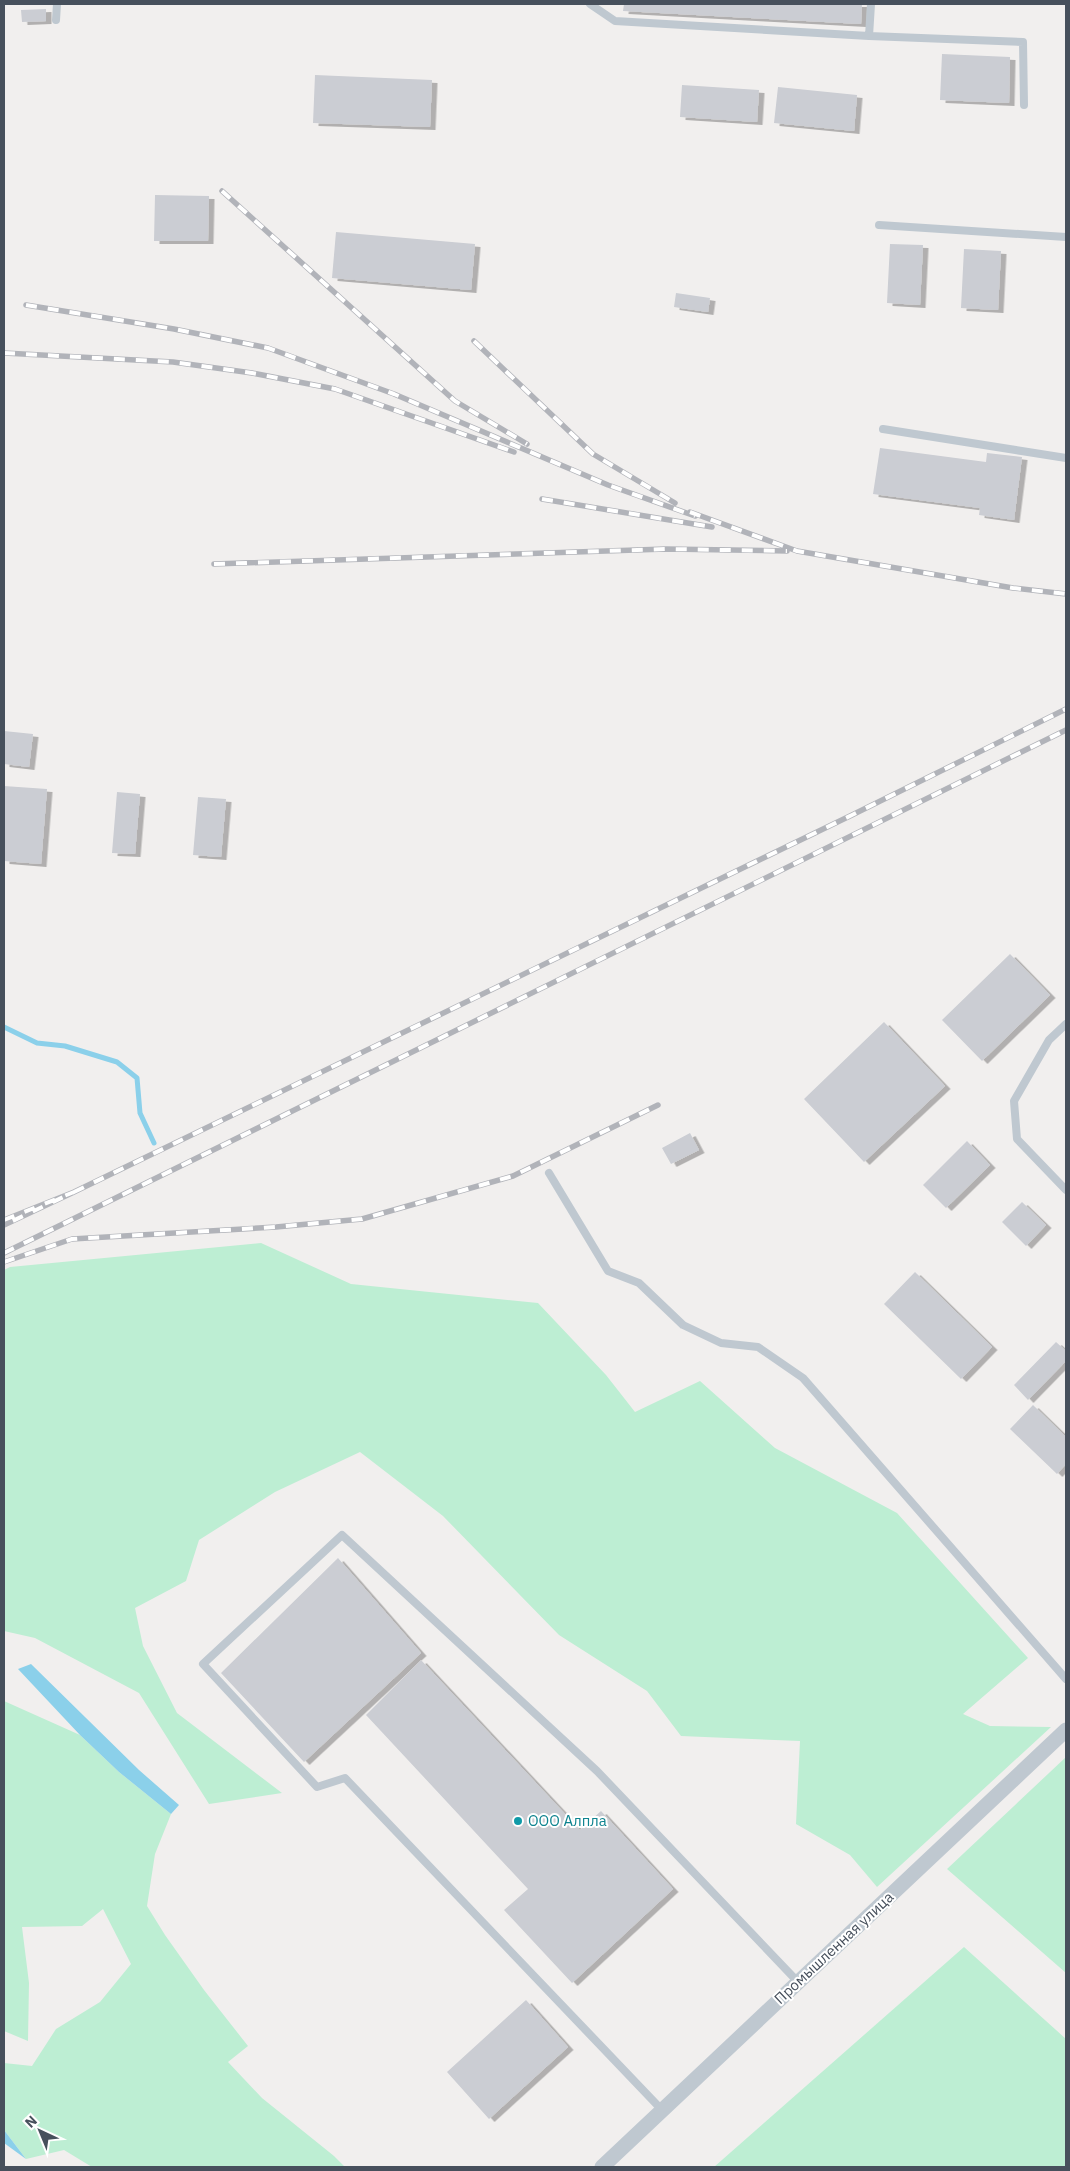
<svg xmlns="http://www.w3.org/2000/svg" width="1070" height="2171" font-family="'IBM Plex Sans',sans-serif">
	<defs>
		<filter id="shadow"><feDropShadow dx="5.5" dy="3" stdDeviation="0" flood-color="#0004"/></filter>
	</defs>
	<rect width="100%" height="100%" fill="#f1efee"/>
	<!-- green -->
	<path fill="#bdeed3" d="M261,1243L351,1284L538,1303L606,1375L635,1412L700,1381L775,1448L897,1513L1028,1658L963,1714L990,1726L1051,1727L877,1887L850,1855L796,1824L800,1741L681,1736L647,1691L559,1635L443,1516L360,1452L275,1492L199,1540L186,1581L135,1608L143,1646L177,1713L282,1793L209,1804L139,1693L35,1638L4,1631V1270L10,1267Z
		M4,1701L80,1735L119,1772L171,1814L155,1854L147,1906L165,1935L204,1990L248,2046L228,2062L262,2098L334,2156L345,2167H92L64,2150L26,2159L4,2130V2063L32,2066L56,2029L100,2002L131,1964L103,1909L82,1926L22,1927L29,1983L28,2041L4,2031Z
		M1066,1757V1973L947,1869Z
		M964,1947L1066,2039V2167H714Z"/>
	<!-- water -->
	<path fill="#8bd0ea" d="M31,1664L139,1770L179,1805L171,1814L119,1772L80,1735L18,1669Z
		M4,2130L26,2159L4,2143Z"/>
	<g fill="none" stroke-linecap="round" stroke-linejoin="round">
		<!-- stream -->
		<path stroke="#8bd0ea" stroke-width="5" d="M4,1027L37,1043L65,1046L117,1062L137,1078L140,1113L154,1143"/>
	</g>
	<!-- building -->
	<path fill="#cbcdd3" filter="url(#shadow)" d="M624,4H862L861,24L623,11Z
		M46,9V21L22,22L21,10Z
		M942,54L1010,57L1009,103L940,100Z
		M315,75L432,80L430,127L313,123Z
		M682,85L759,90L757,122L680,117Z
		M778,87L857,95L854,131L774,123Z
		M155,195L209,196L208,241H154Z
		M336,232L475,244L471,290L332,278Z
		M890,244L923,245L920,305L887,303Z
		M964,249L1001,251L998,310L961,308Z
		M676,293L710,298L708,312L674,307Z
		M880,448L986,462L987,453L1022,457L1014,520L979,515L980,508L873,494Z
		M4,731L33,734L29,767L4,764Z
		M4,786L47,789L41,864L4,861Z
		M117,792L140,794L135,854L112,853Z
		M198,797L226,799L221,857L193,855Z
		M1010,954L1050,995L982,1061L942,1020Z
		M884,1022L945,1086L864,1162L804,1099Z
		M690,1133L699,1150L671,1164L662,1148Z
		M967,1141L990,1165L946,1208L923,1185Z
		M1022,1202L1046,1225L1026,1246L1002,1222Z
		M915,1272L992,1347L961,1379L884,1304Z
		M1056,1342L1066,1351V1361L1028,1400L1014,1385Z
		M1033,1405L1066,1437V1464L1057,1474L1010,1429Z
		M338,1558L421,1653L304,1762L221,1673Z
		M421,1660L580,1830L601,1811L673,1889L572,1983L504,1910L528,1889L366,1715Z
		M526,2000L568,2047L489,2119L447,2072Z"/>
	<g fill="none" stroke-linecap="round" stroke-linejoin="round">
		<!-- lane -->
		<path stroke="#bfc8d0" stroke-width="8" d="M590,4L615,21L869,36L871,4
			M56,20L57,4
			M869,36L1023,42L1024,105
			M879,225L1066,237
			M883,429L1066,458
			M1066,1024L1049,1040L1014,1101L1017,1139L1066,1190
			M549,1173L608,1271L639,1283L683,1325L721,1343L758,1347L803,1378L1066,1679
			M662,2110L345,1778L317,1787L203,1664L342,1535L597,1771L798,1982"/>
		<!-- street -->
		<path stroke="#bfc8d0" stroke-width="15" d="M602,2167L1066,1730"/>
		<!-- rail casing -->
		<g stroke="#b1b3b9" stroke-width="5.5">
			<path id="rail" d="M222,191L455,401L527,444
				M26,305L174,329L268,348L394,394L608,485L695,516
				M474,341L593,454L675,503
				M4,353L173,362L252,373L335,389L514,452
				M542,499L712,527
				M690,512L797,551L1013,588L1066,594
				M214,564L666,549L787,551
				M74,1192L852,815L1066,709
				M4,1220L74,1192L4,1225
				M4,1253L1066,730
				M4,1262L72,1239L276,1227L362,1219L513,1176L658,1105"/>
		</g>
		<!-- rail -->
		<use href="#rail" stroke="#fff" stroke-width="4" stroke-dasharray="11" stroke-linecap="butt"/>
	</g>
	<!-- markers -->
	<circle fill="#0f9aa8" stroke="#fff" stroke-width="2" cx="518" cy="1821" r="5"/>
	<g text-anchor="middle" stroke-width="4" stroke-linejoin="round" paint-order="stroke">
		<!-- culture labels -->
		<g font-size="15" fill="#0d838f" stroke="#fff" text-anchor="start">
			<text x="528" y="1826">ООО Алпла</text>
		</g>
		<!-- street labels -->
		<g font-size="15" fill="#47505c" stroke="#fff">
			<text transform="translate(834 1948) rotate(-43)" y="5">Промышленная улица</text>
		</g>
	</g>
	<!-- border -->
	<rect width="1070" height="2171" fill="none" stroke="#47505c" stroke-width="10"/>
	<!-- north arrow -->
	<g transform="translate(40 2131) rotate(316)" stroke="#ffffff" stroke-width="4" paint-order="stroke">
	<path d="M0-4L9 19L0 12L-9 19Z" fill="#47505c"/>
	<text y="-8" font-size="14" font-weight="bold" text-anchor="middle" fill="#47505c">N</text>
	</g>
</svg>
